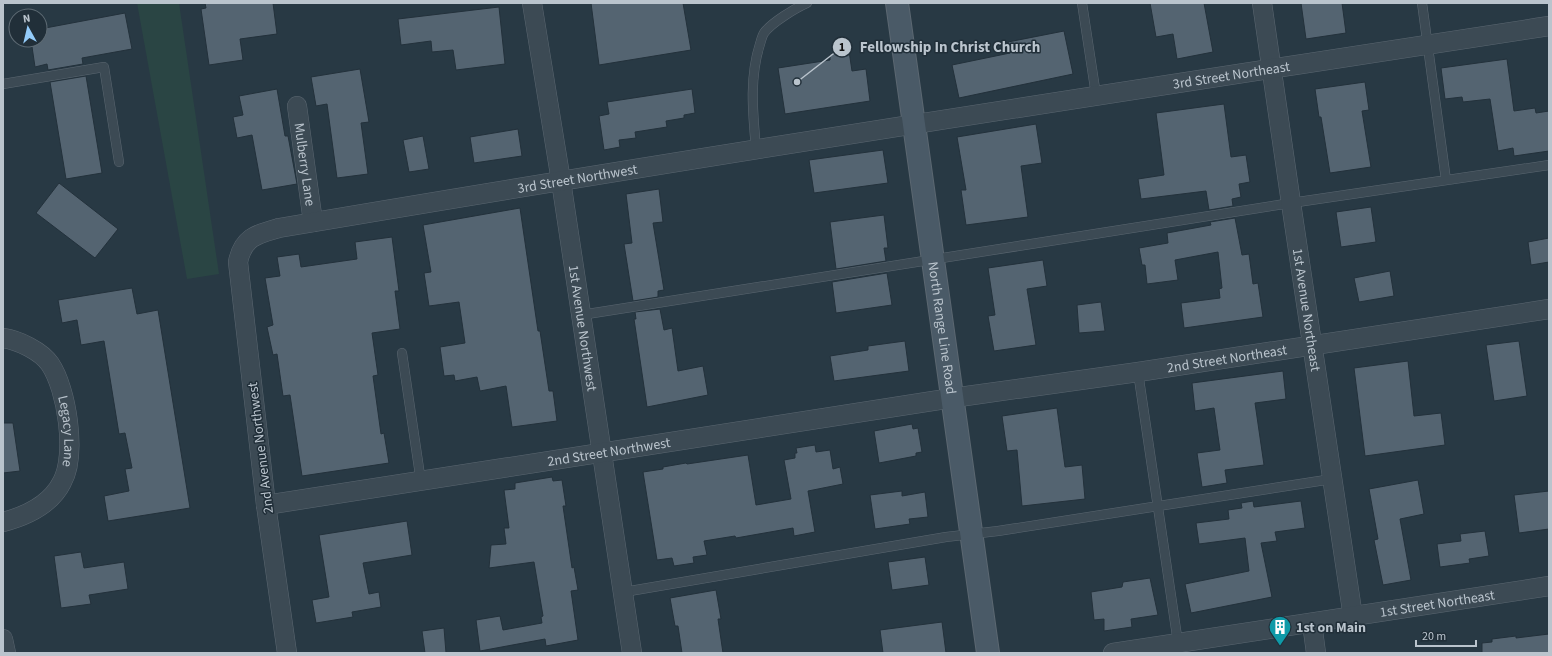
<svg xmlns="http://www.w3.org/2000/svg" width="1552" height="656" font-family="'Source Sans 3',sans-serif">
	<rect width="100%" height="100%" fill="#283944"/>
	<!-- green -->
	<path fill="#2a4544" d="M137,3H179L219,274L187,279Z"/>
	<!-- building -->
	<path fill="#546471" stroke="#23313b" d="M205,3H273L277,34L240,39L243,60L209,65L201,9L206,8Z
		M591,3H683L691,50L599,65Z
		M1150,3H1204L1213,52L1177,59L1173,34L1156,37Z
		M1301,3H1342L1346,33L1306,39Z
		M499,7L505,64L456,70L453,50L432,52L431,41L401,45L398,19Z
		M125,13L132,49L82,58L83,64L48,70L47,64L35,67L31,40H40V29Z
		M1064,31L1073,74L959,98L952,65L1010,53L1008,42Z
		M849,51L852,71L866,69L870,101L785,114L778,68L830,60V54Z
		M1507,59L1514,111L1535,108L1536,113L1549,111V151L1514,156L1513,148L1498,151L1490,99L1463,102L1462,97L1445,99L1441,68Z
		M360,69L369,122L361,123L368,174L337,178L327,104L316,106L311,77Z
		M86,76L102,173L66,179L50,82Z
		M1365,82L1369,110L1362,111L1371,167L1330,173L1321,117H1319L1315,89Z
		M277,89L285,136H288L297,184L262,190L252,135L237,138L233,117L243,115L239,96Z
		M692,89L695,113L684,115V118L666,121L667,127L635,132L636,138L619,140L620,147L604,150L599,116L609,114L607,102Z
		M1224,104L1231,157L1246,155L1250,182L1239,184L1241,197L1232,199L1233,206L1209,210L1206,191L1141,199L1138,179L1164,175L1156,113Z
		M1036,124L1042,163L1021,166L1028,217L966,225L961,190H966L957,137Z
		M518,129L522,156L474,163L470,137Z
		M423,136L429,169L409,172L403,140Z
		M883,150L888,183L814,193L809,160Z
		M59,183L118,229L95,258L36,213Z
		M659,189L663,222L653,223L664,290L658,291V297L633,301L624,244L632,243L626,194Z
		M1371,207L1376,242L1341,247L1336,212Z
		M520,208L538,331H540L549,391H553L557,421L512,427L506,386L480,391L477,377L455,381L454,375L444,376L440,347L465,343L459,302L429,306L424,273L431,272L423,225Z
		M884,215L888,248H884L886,261L836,269L830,222Z
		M1235,218L1242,255L1249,254L1253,284L1258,283L1263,317L1184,328L1181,303L1220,298L1219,289L1222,288L1218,252L1175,260L1178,280L1147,284L1145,265H1142L1139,248L1168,243L1167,233L1211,225L1210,222Z
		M392,237L399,291H395L400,329L372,333L378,375L373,376L381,434L384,433L389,463L302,476L290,395L283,396L277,354L273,355L267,327L273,325L265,278L280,276L277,257L299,254L301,267L357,259L355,242Z
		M1549,238V262L1531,265L1528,242Z
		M1043,260L1047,286L1027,289L1036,345L994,351L988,316L995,315L988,268Z
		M1390,271L1394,296L1359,302L1354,278Z
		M887,273L892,305L836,313L832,282Z
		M132,288L137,314L158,310L190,508L108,521L104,496L129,491L125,469L132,468L125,433L119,434L104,341L81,345L77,320L62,323L58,300Z
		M1101,302L1105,331L1079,333L1077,305Z
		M660,309L664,330L672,328L678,371L703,366L708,395L647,407L634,319H636L635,312Z
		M905,341L909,371L834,381L830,356L868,350V346Z
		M1519,341L1527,396L1494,401L1486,345Z
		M1408,361L1414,416L1441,413L1445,445L1365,456L1354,368Z
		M1283,371L1286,399L1255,403L1264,465L1225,470L1227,483L1202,487L1197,453L1220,450L1214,408L1195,411L1192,383Z
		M1057,408L1065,467L1082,465L1085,499L1022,506L1017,450L1007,451L1002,416Z
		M3,423H13L20,471L3,473Z
		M912,424L913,429L918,428L922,452L916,453V456L879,463L874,431Z
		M815,445L816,452L830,450L833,469L840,467L843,484L808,491L815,532L794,536L793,528L736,538L735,536L704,541L707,555L693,557L694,563L674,566L672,558L657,560L643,472L663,469V467L686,463L687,464L748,455L756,505L791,499L784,460L795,458V453H797L796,448Z
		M552,477L553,481L562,480L566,506H563L572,568L574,567L578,590L571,591L578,640L546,646L545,639L480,651L476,620L500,616L503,630L542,623L541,617L543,616L534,562L489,568L491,545L506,544L504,528H509L504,490L515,489V483Z
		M1418,480L1424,514L1400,519L1411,580L1383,585L1374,540L1378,539L1369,489Z
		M902,491V496L925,492L928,517L909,519L910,524L875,529L870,495Z
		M1549,491V529L1519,533L1514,495Z
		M1253,501L1254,507L1301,501L1305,528L1275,532L1277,541L1261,543L1272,597L1191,613L1185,584L1249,571L1245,538L1199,544L1196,523L1229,519L1228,510L1242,508L1241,503Z
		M407,521L412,555L363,563L369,594L379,592L381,607L352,612L353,617L316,623L312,600L329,597L319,535Z
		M1485,531L1489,556L1469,559L1470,563L1440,567L1437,544L1461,541L1460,534Z
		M81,552L84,568L124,562L128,589L89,595L91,604L61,608L54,556Z
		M925,557L929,585L892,590L888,562Z
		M1150,578L1158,615L1131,619L1132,627L1104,631V619L1094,620L1091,592L1122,587L1123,582Z
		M716,590L721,619H718L723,653H682L678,626H675L670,598Z
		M942,622L946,653H883L880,630Z
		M444,628L446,653H425L422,631Z
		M1549,634V653H1482V643L1492,642V639L1516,636V638Z"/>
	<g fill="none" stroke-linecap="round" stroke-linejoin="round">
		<!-- service casing -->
		<g stroke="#5b6771" stroke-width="10">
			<path id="service" d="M1082,3L1096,95
				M1422,3L1446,180
				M3,84L104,67L119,162
				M756,149C753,114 749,78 760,44C761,41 762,36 764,33C772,22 796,8 807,3
				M581,315L1291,203L1549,165
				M402,353L421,482
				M1138,372L1178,643
				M624,592L946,537L998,531L1332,479"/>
		</g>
		<!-- minor casing -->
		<g stroke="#5b6771" stroke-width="20">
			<g id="minor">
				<path id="s1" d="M532,3L561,181L632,653"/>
				<path id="s2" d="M1262,3L1291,203L1353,617"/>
				<path id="s3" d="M297,106L313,222"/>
				<path id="s4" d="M3,338C18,340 41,351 50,364C67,389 77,455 62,482C51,504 26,516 3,522"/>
				<path id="s5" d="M266,505L952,398L1138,372L1549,309"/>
				<path d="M1312,623L1316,653"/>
				<path d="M3,639L6,653"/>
				<path id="s6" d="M287,653L266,505L238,262C243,237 257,234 279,228C702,156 1125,91 1549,26"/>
				<path id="s7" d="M1113,653L1549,586"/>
			</g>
		</g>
		<!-- secondary casing -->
		<g stroke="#5b6771" stroke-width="24">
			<g id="secondary">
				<path id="s8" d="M897,3L988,653"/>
			</g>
		</g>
		<!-- service -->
		<use href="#service" stroke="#3c4a54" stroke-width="9"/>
		<!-- minor -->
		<use href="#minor" stroke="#3c4a54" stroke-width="19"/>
		<!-- secondary -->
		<use href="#secondary" stroke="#4a5a67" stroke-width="22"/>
	</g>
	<!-- icons -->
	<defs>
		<g id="building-pin" transform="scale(1.15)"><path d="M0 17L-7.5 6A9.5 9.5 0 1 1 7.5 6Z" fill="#0f9aa8" stroke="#212f39"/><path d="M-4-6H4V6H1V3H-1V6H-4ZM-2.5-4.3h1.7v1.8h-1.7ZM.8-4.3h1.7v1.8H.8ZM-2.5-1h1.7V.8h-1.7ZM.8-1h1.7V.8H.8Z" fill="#fff"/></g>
	</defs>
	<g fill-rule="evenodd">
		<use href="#building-pin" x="1280" y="627"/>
	</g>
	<g text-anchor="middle" stroke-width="3" stroke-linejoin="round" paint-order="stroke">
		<!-- street labels -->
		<g font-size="14" fill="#bac4cd" stroke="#212f39">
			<text dy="5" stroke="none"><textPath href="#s6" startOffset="1416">3rd Street Northeast</textPath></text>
			<text dy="5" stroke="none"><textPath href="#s3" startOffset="59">Mulberry Lane</textPath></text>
			<text dy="5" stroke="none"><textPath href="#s6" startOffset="754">3rd Street Northwest</textPath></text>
			<text dy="5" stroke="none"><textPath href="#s2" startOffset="310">1st Avenue Northeast</textPath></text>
			<text dy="5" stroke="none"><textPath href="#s1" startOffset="329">1st Avenue Northwest</textPath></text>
			<text dy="5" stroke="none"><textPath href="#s8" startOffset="328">North Range Line Road</textPath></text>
			<text dy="5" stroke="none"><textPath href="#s5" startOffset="972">2nd Street Northeast</textPath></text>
			<text dy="5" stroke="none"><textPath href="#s4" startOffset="125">Legacy Lane</textPath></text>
			<text transform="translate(260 448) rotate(-97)" y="5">2nd Avenue Northwest</text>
			<text dy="5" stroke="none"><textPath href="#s5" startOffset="347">2nd Street Northwest</textPath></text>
			<text dy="5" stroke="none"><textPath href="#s7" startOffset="328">1st Street Northeast</textPath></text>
		</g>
		<!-- poi labels -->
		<g font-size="14" font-weight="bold" fill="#bac4cd" stroke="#212f39" text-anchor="start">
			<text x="1296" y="632">1st on Main</text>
		</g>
	</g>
	<!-- callouts -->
	<path fill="none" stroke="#bac4cd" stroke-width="1.5" d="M797 82L842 47"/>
	<g fill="#bac4cd" stroke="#212f39" stroke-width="1.5">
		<circle cx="797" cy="82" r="4"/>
		<circle cx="842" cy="47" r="10"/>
	</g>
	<g font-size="12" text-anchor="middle" font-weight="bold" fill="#111">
		<text x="842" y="51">1</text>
	</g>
	<g font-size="15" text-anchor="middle" font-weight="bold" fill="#bac4cd" stroke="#212f39" stroke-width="3" stroke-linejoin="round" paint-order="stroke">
		<text x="950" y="52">Fellowship In Christ Church</text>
	</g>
	<!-- border -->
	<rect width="1552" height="656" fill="none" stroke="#bac4cd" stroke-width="8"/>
	<!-- north arrow -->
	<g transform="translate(28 28) rotate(352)"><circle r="19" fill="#212f39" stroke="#5e6b74"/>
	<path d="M0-3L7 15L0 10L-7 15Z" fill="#93cbf9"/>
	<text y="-6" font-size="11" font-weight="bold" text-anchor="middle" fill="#bac4cd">N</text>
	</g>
	<!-- scale -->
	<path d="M1416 640v6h60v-6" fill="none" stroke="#bac4cd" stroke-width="2"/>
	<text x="1422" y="640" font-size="12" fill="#bac4cd" stroke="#212f39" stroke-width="3" paint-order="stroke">20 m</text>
</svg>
